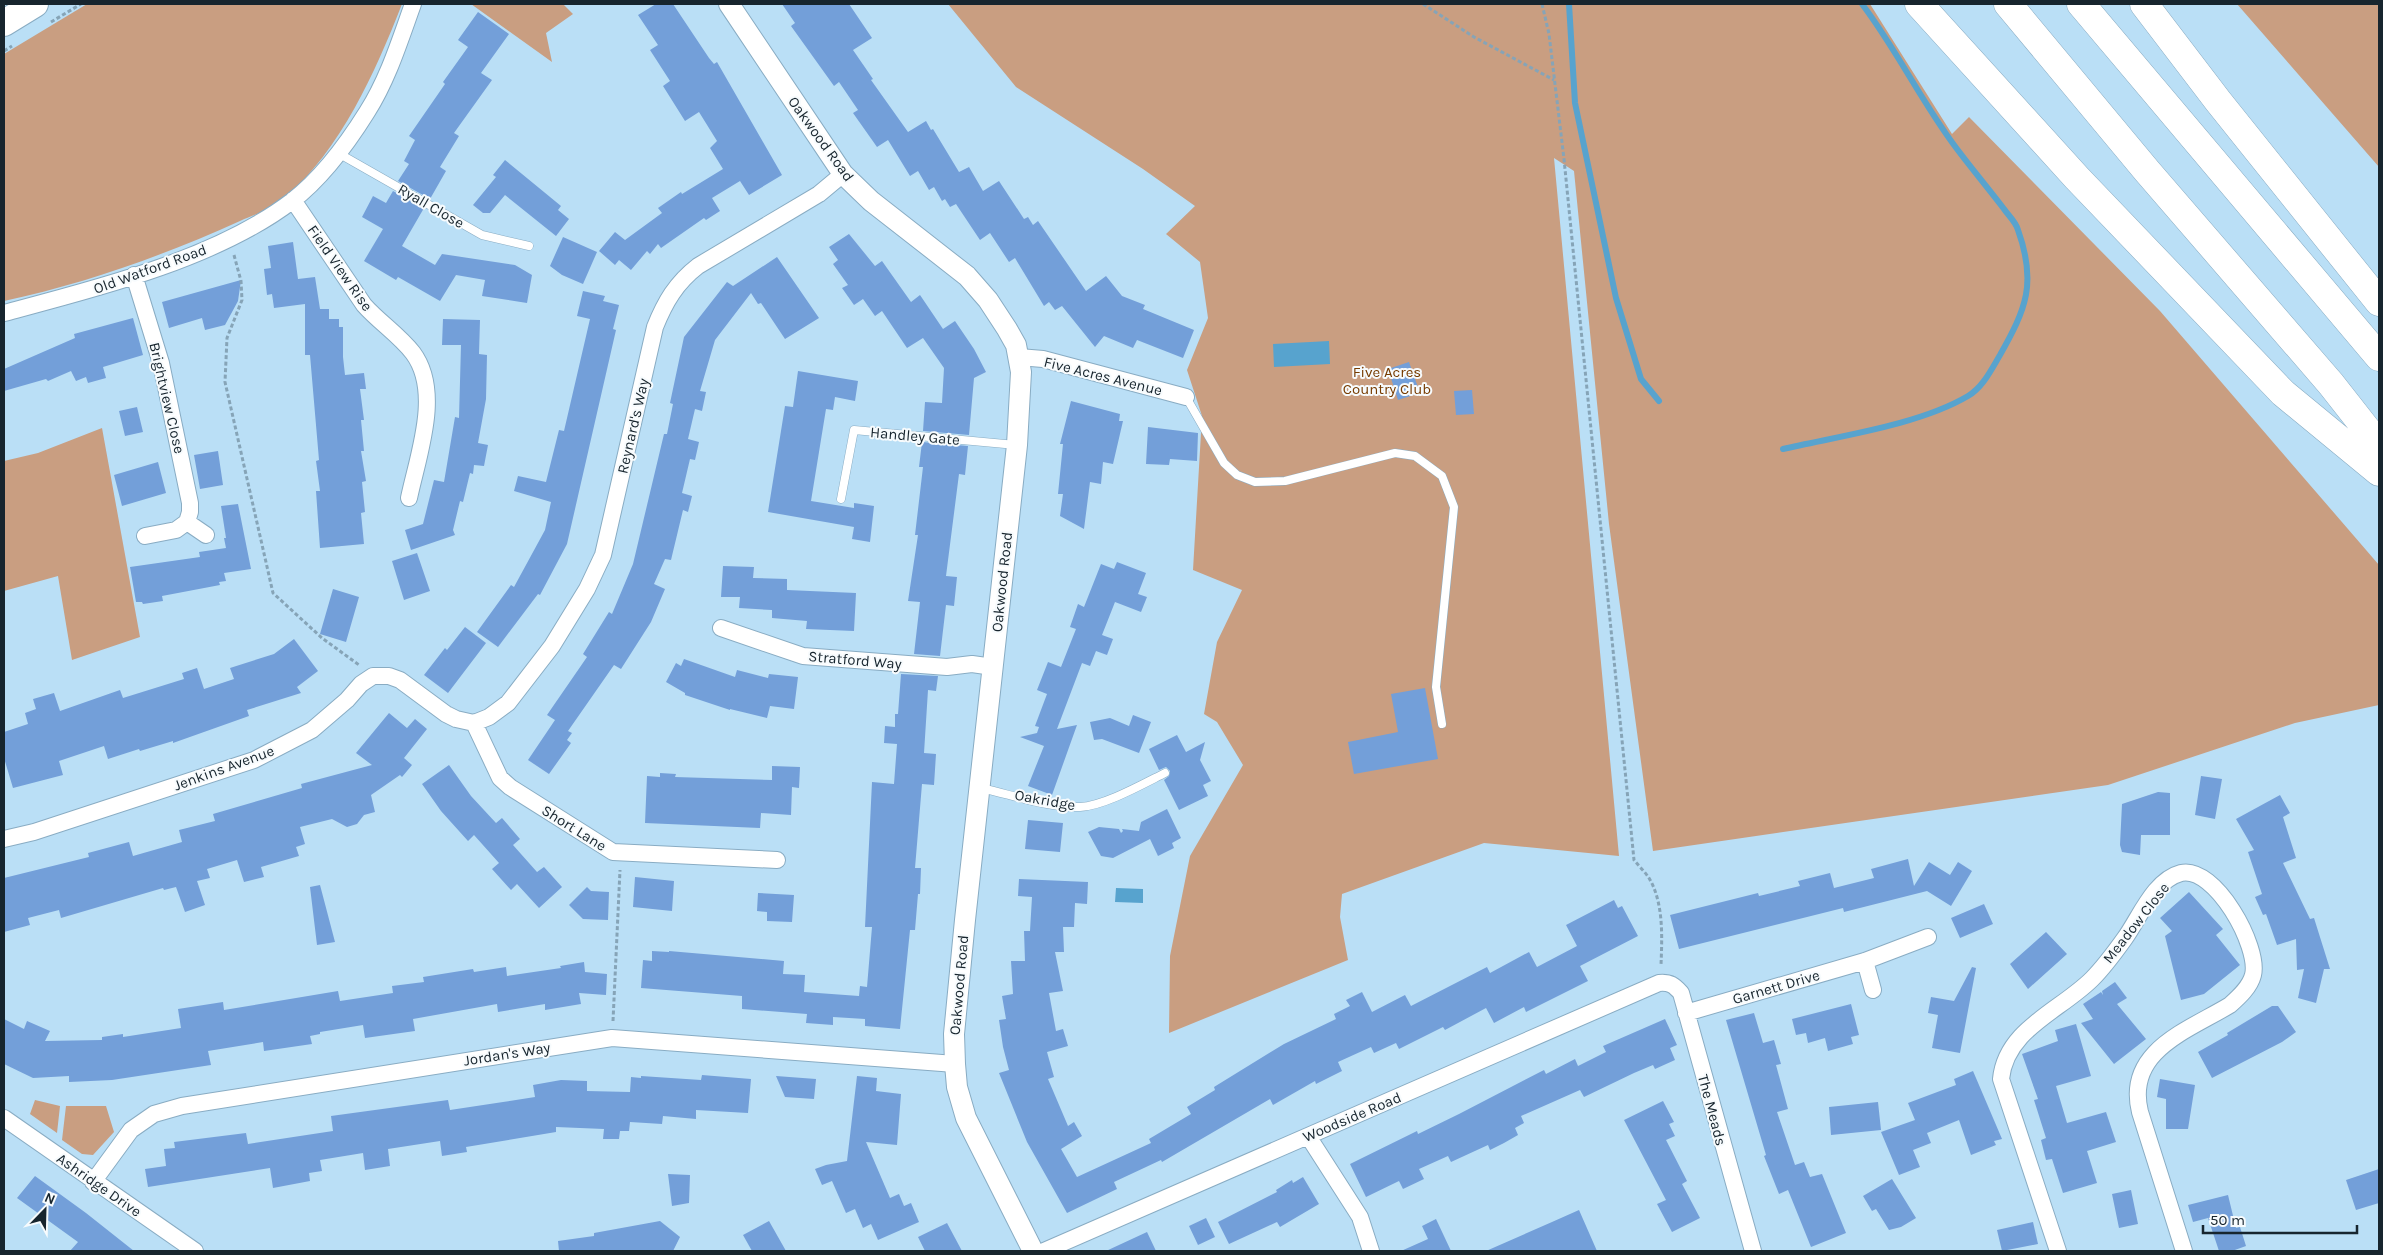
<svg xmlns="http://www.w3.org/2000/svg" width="2383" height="1255" font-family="Karla,sans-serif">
	<rect width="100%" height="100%" fill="#badff6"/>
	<!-- green -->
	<path fill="#c99e81" d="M87,4H402C375,73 341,149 284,199C273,209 253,215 240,221C165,255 84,284 4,301V54Z
		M471,4H563L573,14L546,33L552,62Z
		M948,4H1870L1952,134L1969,117L2160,311L2379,565V705L2295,723L2108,785L1653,851L1609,524L1574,171L1554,158L1619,856L1484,843L1342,894L1340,917L1348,960L1169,1033L1170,956L1190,856L1243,765L1217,722L1204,714L1217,642L1242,590L1193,570L1202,416L1187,370L1208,318L1200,262L1166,234L1195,206L1143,169L1016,87Z
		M2237,4H2379V167Z
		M102,428L140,637L72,660L58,576L4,591V461L38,453Z
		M35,1100L60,1106L57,1133L30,1114Z
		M66,1106H106L114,1132L93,1155L82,1154L62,1140Z"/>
	<!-- water -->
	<path fill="#57a3ce" d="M1329,341L1330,364L1274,367L1273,344Z
		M1116,888L1143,889V903L1115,902Z"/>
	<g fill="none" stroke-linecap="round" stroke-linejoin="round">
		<!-- stream -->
		<path stroke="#57a3ce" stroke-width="6" d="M1569,4L1575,103L1616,298L1641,379L1659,401
			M1783,449C1839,436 1919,425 1968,396C1983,387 1991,370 2000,355C2026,309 2037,283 2018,230C2016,222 2008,215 2004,209C1988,188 1972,169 1957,149C1922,103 1897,50 1862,4"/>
	</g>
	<!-- building -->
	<path fill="#739fd9" d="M656,4H673L709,58L714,64L717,62L782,175L749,195L740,181L712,198L720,211L706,220L704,218L661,248L658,244L650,254L647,251L631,270L619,260L615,265L599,251L615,232L625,240L662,213L658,208L681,192L682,194L723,169L710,148L717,141L699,112L685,121L663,86L670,81L650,50L658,45L638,15Z
		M782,4H849L872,38L853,50L873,79L871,80L908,132L926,121L931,130L933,129L959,172L969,167L983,191L999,181L1024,219L1028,217L1033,225L1038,221L1086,291L1106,276L1122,296L1145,305L1143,309L1194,330L1183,358L1137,340L1133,348L1104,336L1095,347L1062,306L1055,310L1049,302L1044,306L1015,258L1009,262L990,233L980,240L956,204L950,207L945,199L942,201L934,187L929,190L918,171L910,176L888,140L877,147L853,113L858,110L839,82L834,86L791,26L795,23Z
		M478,12L509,34L481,73L492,80L454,133L459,136L440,167L446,171L430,199L398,181L409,164L404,161L415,140L409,136L445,84L443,82L468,47L458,40Z
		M505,160L561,206L558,210L569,219L556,236L505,195L490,213H483L473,205L496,177L493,175Z
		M393,191L424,208L402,246L435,265L442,254L515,265L532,275L527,303L482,296L485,280L456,275L440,301L398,277L396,280L364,261L383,229L362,217L373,196L386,203Z
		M849,234L875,266L882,261L911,302L920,295L943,329L955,321L974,349L986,372L974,378L969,435L923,431L925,402L942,403L944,368L923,338L907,348L882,311L875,316L863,299L854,305L842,288L848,285L833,264L838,260L829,247Z
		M563,237L597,252L583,284L562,275L550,266Z
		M293,242L298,279L315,277L320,309H329V319H339V327H343V357L345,375L364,373L366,389H360L364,420H361L364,451H361L366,481L362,482L365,512L361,513L364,544L320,548L316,491H320L316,461L319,460L310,355H305V304L274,308L272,294L267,295L264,269L271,268L268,246Z
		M777,257L819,318L785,339L761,303L758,304L751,293L715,340L700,391L706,392L702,411L695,409L688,439L699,442L695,460L690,459L682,493L692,496L688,512L683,510L671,560L665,559L654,584L665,589L651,622L621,669L614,665L568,731L572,733L567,740L571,743L549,774L528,760L555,720L547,715L587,657L583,654L609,612L612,614L633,564L664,434H667L673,404L670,403L684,337L727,282L733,286Z
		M241,280L238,301L225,325L205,330L202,318L169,328L162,302Z
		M583,291L605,296L603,301L619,305L613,329L616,330L567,544L540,595L538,594L498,647L477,632L511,585L514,587L545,530L551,502L514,491L518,476L546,482L559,430L564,431L590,319L577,316Z
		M133,318L143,355L103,367L106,378L88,383L86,377L76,381L71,371L48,381L46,379L4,391V369L75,338L74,334Z
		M443,319L480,320L479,354L487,355L486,399L478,443L488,445L484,466L474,465L473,474L470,473L463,502L460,501L453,530L455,535L411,550L405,530L423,524L434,480L444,482L455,417L459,418L461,345H442Z
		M1409,362L1420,393L1398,400L1388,369Z
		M798,371L858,381L855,401L835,397L833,410L826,409L811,501L854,508V503L874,506L870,542L852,539L854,527L768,512L785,406L793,407Z
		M1472,390L1474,414L1456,415L1454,391Z
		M1071,401L1120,414L1119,421H1123L1113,464L1103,462L1101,484L1090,482L1084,529L1060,516L1063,494H1058L1063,444H1060Z
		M137,407L143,432L125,436L119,411Z
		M1148,427L1198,433L1197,461L1170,459L1169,465L1146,464Z
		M922,442L968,446L965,475L959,474L946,576L957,577L954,606L946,605L940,656L914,654L920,602L908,601L918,535H915L923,467H919Z
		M218,451L223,485L200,489L194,455Z
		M158,462L166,493L122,506L114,475Z
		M238,504L251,569L224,573L226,581L219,582L220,585L162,596L163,601L143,604L142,602H136L130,567L200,557L199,552L226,548L224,538H226L221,506Z
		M417,553L430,591L404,600L392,561Z
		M1117,562L1146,573L1138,594L1147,597L1141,612L1115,602L1102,635L1113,639L1107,655L1096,651L1090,666L1082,663L1057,729L1077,725L1052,795L1028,786L1044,746L1020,737L1037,733L1039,727L1035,726L1047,694L1037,690L1048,662L1061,667L1076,629L1070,627L1078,604L1084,607L1101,564L1114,569Z
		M723,566L754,567L753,578L787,579V590L856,593L854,631L806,629L807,621L772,618V610L739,608L740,597H721Z
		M333,589L359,597L346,642L320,634Z
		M465,627L486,643L448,693L424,675L445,648L447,650Z
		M294,639L318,671L297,687L301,693L247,710L249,716L173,743V741L140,751L139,749L108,759L104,746L59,761L63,775L13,788L4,758V732L28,724L25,713L36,709L33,699L54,693L60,711L120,690L123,698L184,679L182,673L197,668L204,689L234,679L230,668L274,654Z
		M684,659L735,677L737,670L768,678L769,674L798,677L794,709L770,706L767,718L730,709V710L685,695V693L666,682L676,663L681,666Z
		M901,674L938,676L936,691L928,690L924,753L936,754L934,785L922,784L915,868H921L920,894H918L915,930H910L900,1029L865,1026V1019L833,1017V1025L806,1023L807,1014L742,1009V996L641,988L643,960L652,961V951L669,952V951L784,961L783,974L805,975L804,992L859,996L860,986L867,987L872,927H865L872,782L894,784L897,744L884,743L885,726L895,727V714H898Z
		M1425,688L1438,759L1354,774L1348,742L1398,732L1391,694Z
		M389,713L407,728L415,719L427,729L404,758L412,765L402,777L400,775L371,795L375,812L364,815L357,824L347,827L332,819L300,827L305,844L296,847L299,856L261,867L264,877L244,882L237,860L207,869L210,878L197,881L205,905L185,912L176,887L164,890L163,888L61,918L59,910L28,918L30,925L4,932V878L89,857L88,853L129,842L133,856L182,842L179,830L215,821L213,814L302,788L301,784L372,765L356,753Z
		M1133,715L1151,722L1139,753L1102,739L1094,740L1090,722L1110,718L1129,726Z
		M1177,735L1186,752L1205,742L1200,760L1211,781L1203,785L1208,796L1179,810L1164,780L1169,776L1170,771L1166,767L1159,770L1149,749Z
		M449,765L471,796L496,823L502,818L520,839L513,845L537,872L544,867L562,887L539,908L517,884L511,890L492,869L499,863L474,835L468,841L441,811L422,784Z
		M772,766L800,767L799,788L792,787L791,815L761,813L760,828L645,823L647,776L660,777V773L676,774L675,777L772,780Z
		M2201,776L2222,779L2215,819L2195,815Z
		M2158,792L2170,793V835H2141L2140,855L2122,852L2120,845L2122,804Z
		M2280,795L2290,813L2283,817L2296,858L2283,863L2310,919L2314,918L2330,969H2324L2316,1003L2298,998L2304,969L2297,970L2296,939L2277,945L2266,914L2263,915L2255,897L2262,894L2248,852L2254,850L2236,819Z
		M1167,809L1181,838L1172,843L1174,848L1158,856L1150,839L1113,858L1101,856L1088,832L1099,827L1119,829L1121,833L1123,831L1122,829L1139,831L1141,822Z
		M1028,820L1063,823L1060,852L1025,849Z
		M1908,859L1914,886L1929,862L1950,875L1958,862L1972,871L1951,906L1927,891L1844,912L1843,908L1679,949L1670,915L1758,893L1759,896L1800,886L1798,881L1830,873L1834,888L1874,878L1871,869Z
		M635,877L674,881L672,911L633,907Z
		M1019,879L1088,882L1087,904L1075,903L1074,927H1063L1064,952H1055L1063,991L1049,993L1056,1031L1063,1029L1068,1046L1047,1052L1054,1077L1048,1079L1068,1126L1074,1122L1082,1136L1061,1149L1077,1177L1151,1143L1149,1139L1191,1114L1187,1107L1215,1090L1214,1087L1284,1044L1336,1019L1334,1014L1350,1006L1346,1000L1362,992L1372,1012L1405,995L1411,1006L1487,967L1490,973L1529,952L1537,967L1577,946L1566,925L1614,900L1618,908L1622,906L1638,936L1580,966L1588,981L1526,1012L1524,1007L1494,1023L1486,1008L1445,1030L1443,1027L1399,1049L1396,1043L1374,1053L1371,1047L1338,1062L1342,1071L1316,1084L1315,1081L1273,1105L1270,1099L1162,1162L1161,1160L1114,1182L1117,1189L1067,1213L1027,1142L999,1073L1009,1070L1003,1047L999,1020L1006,1019L1002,996L1013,994L1011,961H1025L1024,931H1030L1032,897L1018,896Z
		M320,885L335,942L317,945L310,887Z
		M587,887L591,891L609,892L608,920L583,919L569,905Z
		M2189,892L2223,929L2216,935L2240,965L2204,994L2181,1000L2165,936L2172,931L2160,918Z
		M758,893L794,895L792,922L767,921V912L757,911Z
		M1984,904L1993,924L1960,938L1951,918Z
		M2046,932L2067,954L2028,989L2010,964Z
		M584,962L585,972L607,974L606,995L579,993L581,1004L545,1010V1004L498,1012L497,1004L413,1019L415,1031L365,1038L363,1025L320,1032V1034L310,1036L312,1044L264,1051L263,1042L208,1051L211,1065L112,1080L69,1082V1076L33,1078L4,1064V1019L24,1029L27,1021L50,1031L45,1041L102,1040V1037L123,1034V1037L181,1028L178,1009L223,1002L224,1010L338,991L340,1001L393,993L392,986L424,982L423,977L473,969L474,972L506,967L507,976L561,968L560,966Z
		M1972,967L1976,968L1960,1053L1932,1048L1938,1015L1928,1013L1931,997L1954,1001Z
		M2115,982L2127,998L2117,1004L2146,1039L2114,1064L2081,1023L2093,1019L2083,1004L2101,992L2103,995L2102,991Z
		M1851,1004L1859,1035L1851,1037L1853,1044L1828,1051L1825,1038L1808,1043L1806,1033L1796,1035L1792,1019Z
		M2272,1006H2278L2296,1032L2282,1042L2212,1078L2198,1052L2228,1035L2227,1033Z
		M1754,1013L1763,1043L1774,1040L1781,1064L1776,1065L1788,1109L1777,1112L1795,1165L1804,1162L1810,1177L1822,1174L1846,1233L1811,1247L1788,1190L1779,1194L1764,1156L1766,1155L1726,1020Z
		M1665,1019L1677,1045L1670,1048L1675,1060L1655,1069L1653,1065L1634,1073L1584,1097L1580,1090L1521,1116L1524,1123L1515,1128L1518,1135L1504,1143L1490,1150L1488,1145L1451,1162L1448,1156L1419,1169L1424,1179L1403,1189L1399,1181L1366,1197L1350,1164L1417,1131L1418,1134L1459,1114L1544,1070L1546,1074L1575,1059L1578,1066L1606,1052L1603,1046Z
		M2076,1024L2091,1076L2056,1086L2067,1123L2106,1112L2116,1142L2087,1151L2097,1183L2063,1193L2052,1159L2046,1160L2041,1140L2046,1138L2034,1100L2038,1099L2022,1054L2058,1041L2055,1030Z
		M1973,1071L2002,1139L1994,1141L1996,1145L1971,1155L1959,1120L1927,1133L1931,1143L1913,1150L1920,1167L1899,1175L1881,1132L1915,1120L1908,1103L1956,1085L1954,1079Z
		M702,1075L751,1079L748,1113L696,1110V1119L663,1116L662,1124L630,1122L629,1131H620L619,1139H603L604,1129L556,1127V1132L466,1147L467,1152L442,1156L440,1141L388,1149L390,1166L365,1170L363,1153L320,1160L322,1171L309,1173L310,1181L273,1188L270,1168L148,1187L145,1169L166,1166L164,1149L175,1148L174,1142L246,1133L248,1144L300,1136L333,1131L331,1116L448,1100L450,1110L503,1102L535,1097L533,1085L561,1080L587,1081V1091L630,1092L631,1077L641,1078V1076L701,1080Z
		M776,1076L816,1079L814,1099L785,1097Z
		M857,1076L877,1078L876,1091L901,1094L897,1145L866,1142L890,1198L899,1194L904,1206L911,1203L919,1222L878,1240L871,1224L863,1228L855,1209L846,1213L832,1181L822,1185L815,1169L826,1165L847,1161Z
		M2160,1079L2195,1085L2188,1129H2166V1099L2157,1097Z
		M1663,1101L1674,1122L1669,1124L1675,1136L1666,1140L1687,1181L1682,1184L1700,1218L1672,1232L1657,1204L1666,1200L1624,1120Z
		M1878,1102L1881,1130L1831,1135L1829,1107Z
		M2379,1169V1203L2356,1210L2346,1180Z
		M668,1174L690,1175L689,1203L672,1206Z
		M35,1176L86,1213L134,1251H70L78,1242L17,1198Z
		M1303,1177L1319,1204L1280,1227L1277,1222L1229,1244L1218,1222L1277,1192L1276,1190L1292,1180L1293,1183Z
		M1892,1179L1916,1218L1901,1227L1889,1230L1876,1209L1872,1211L1863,1196Z
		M2131,1190L2138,1224L2119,1228L2112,1194Z
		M2228,1195L2236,1228L2240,1227L2246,1246L2232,1251H2219L2208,1218L2193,1222L2188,1205Z
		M1579,1210L1597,1251H1486L1552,1222Z
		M1206,1218L1215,1237L1198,1245L1189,1226Z
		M1436,1219L1451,1251H1401L1428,1239L1422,1226Z
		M660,1221L680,1237L673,1251H559L558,1241L594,1236V1233Z
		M769,1221L786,1251H752L743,1235Z
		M2033,1222L2038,1244L2002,1251L1997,1230Z
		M947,1223L962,1251H925L918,1237Z
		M1147,1232L1156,1251H1106Z"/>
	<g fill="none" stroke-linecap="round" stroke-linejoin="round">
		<!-- service casing -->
		<g stroke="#89acc3" stroke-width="9">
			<path id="service" d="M338,153L482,235L529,246
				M1186,397L1224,463L1237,475L1255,482L1285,481L1395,453L1415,456L1442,476L1454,507L1436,687L1442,724
				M841,499L854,430L1016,445
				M981,788C1013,795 1047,808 1080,807C1104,806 1143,784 1165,773"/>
		</g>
		<!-- minor casing -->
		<g stroke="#89acc3" stroke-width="18">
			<path id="minor" d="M293,200L364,305C379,322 399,335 413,353C442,392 418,455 409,498
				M134,275L161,363L190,503V512L187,522L206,535
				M4,313C95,289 216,259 292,201C322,178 347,144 367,112C388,79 400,40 413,4
				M1019,357L1043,359L1186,397
				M145,536L176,530L187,522
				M721,628L803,656L947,667L972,664L993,667
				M474,723L489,717L508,703L552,646L587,589L603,555L655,327C665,302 676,283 698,266L819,194L843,174
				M474,723L500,778L510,787L613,852L777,860
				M4,839L34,832L254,760L312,730L347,700L361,684L373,676H389L400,680L446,714L456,719L474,723
				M1865,961L1873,990
				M1686,1013L1865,961L1928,937
				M4,1118L195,1251
				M1308,1136L1360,1217L1371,1251
				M93,1182L131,1130L154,1114L182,1106L612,1038L955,1064
				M1044,1251L1659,983C1670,982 1674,985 1681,993L1753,1251
				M2058,1251L2001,1079C2006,1029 2060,1011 2092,979C2104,967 2115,952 2125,938C2140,917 2154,880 2181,873C2215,865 2260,947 2253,975C2250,987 2239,997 2230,1005C2187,1031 2125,1051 2140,1112L2184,1251"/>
		</g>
		<!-- tertiary casing -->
		<g stroke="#89acc3" stroke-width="22">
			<path id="tertiary" d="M729,4L843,174L871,201L967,276L988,300L1007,329L1016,345L1021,372L1017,445L965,920L954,1034L955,1064L957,1087L966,1118L1033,1251"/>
		</g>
		<!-- trunk casing -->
		<g stroke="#89acc3" stroke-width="28">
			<path id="trunk" d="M4,23L35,4"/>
		</g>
		<!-- motorway casing -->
		<g stroke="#89acc3" stroke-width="29">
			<path id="motorway" d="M1919,4L2077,178L2283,393L2379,472
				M2008,4L2147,171L2331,384L2379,445
				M2081,4L2379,357
				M2144,4L2218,101L2379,302"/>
		</g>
		<!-- path -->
		<path stroke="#86a4b7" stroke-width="3" stroke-dasharray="4 2.5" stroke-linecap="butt" d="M1423,4L1474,37L1554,80
			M1542,4L1549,34L1564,159L1634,860C1639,866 1645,872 1649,878C1664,903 1662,938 1661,965
			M51,22L81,4
			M4,51L12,46
			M234,255L241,281L242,300L227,338L225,382L273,593L322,638L359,665
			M613,1021L620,870"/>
		<!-- service -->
		<use href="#service" stroke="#fff" stroke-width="8"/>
		<!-- minor -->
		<use href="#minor" stroke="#fff" stroke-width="16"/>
		<!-- tertiary -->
		<use href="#tertiary" stroke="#fff" stroke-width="20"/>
		<!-- trunk -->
		<use href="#trunk" stroke="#fff" stroke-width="26"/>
		<!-- motorway -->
		<use href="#motorway" stroke="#fff" stroke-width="28"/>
	</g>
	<g text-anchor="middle" stroke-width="4" stroke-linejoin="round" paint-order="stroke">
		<!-- street labels -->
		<g font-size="15" fill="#17252e" stroke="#f7fbfd">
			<text transform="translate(821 139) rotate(54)" y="5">Oakwood Road</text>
			<text transform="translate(431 206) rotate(30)" y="5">Ryall Close</text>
			<text transform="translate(340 268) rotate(55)" y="5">Field View Rise</text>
			<text transform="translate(150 269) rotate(-20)" y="5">Old Watford Road</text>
			<text transform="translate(1103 376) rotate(14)" y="5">Five Acres Avenue</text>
			<text transform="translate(167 398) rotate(77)" y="5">Brightview Close</text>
			<text transform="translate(633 426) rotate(-77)" y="5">Reynard's Way</text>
			<text transform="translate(915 436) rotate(5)" y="5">Handley Gate</text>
			<text transform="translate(1002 582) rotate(-84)" y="5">Oakwood Road</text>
			<text transform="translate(855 660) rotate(5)" y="5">Stratford Way</text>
			<text transform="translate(224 768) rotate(-20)" y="5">Jenkins Avenue</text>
			<text transform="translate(1045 800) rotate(10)" y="5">Oakridge</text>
			<text transform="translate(574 828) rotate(32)" y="5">Short Lane</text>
			<text transform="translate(2136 923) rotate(-52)" y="5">Meadow Close</text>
			<text transform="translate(959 985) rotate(-85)" y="5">Oakwood Road</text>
			<text transform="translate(1776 987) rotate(-16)" y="5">Garnett Drive</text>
			<text transform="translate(507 1054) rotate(-9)" y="5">Jordan's Way</text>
			<text transform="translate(1712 1110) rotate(75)" y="5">The Meads</text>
			<text transform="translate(1352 1117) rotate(-23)" y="5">Woodside Road</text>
			<text transform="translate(99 1185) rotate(35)" y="5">Ashridge Drive</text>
		</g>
		<!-- park labels -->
		<g font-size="15" fill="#763b00" stroke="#f7fbfd">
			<text x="1387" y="377">Five Acres<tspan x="1387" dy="17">Country Club</tspan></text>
		</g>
	</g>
	<!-- border -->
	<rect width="2383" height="1255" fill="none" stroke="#17252e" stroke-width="10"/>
	<!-- north arrow -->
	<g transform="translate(45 1210) rotate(23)" stroke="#f7fbfd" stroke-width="4" paint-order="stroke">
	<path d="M0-4L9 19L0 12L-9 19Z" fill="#17252e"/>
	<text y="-8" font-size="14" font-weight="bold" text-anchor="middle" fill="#17252e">N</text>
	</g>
	<!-- scale -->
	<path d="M2203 1225v8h154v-8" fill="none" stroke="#17252e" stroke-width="2.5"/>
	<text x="2210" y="1225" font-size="15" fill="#17252e" stroke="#f7fbfd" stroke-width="4" paint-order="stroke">50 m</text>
</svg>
